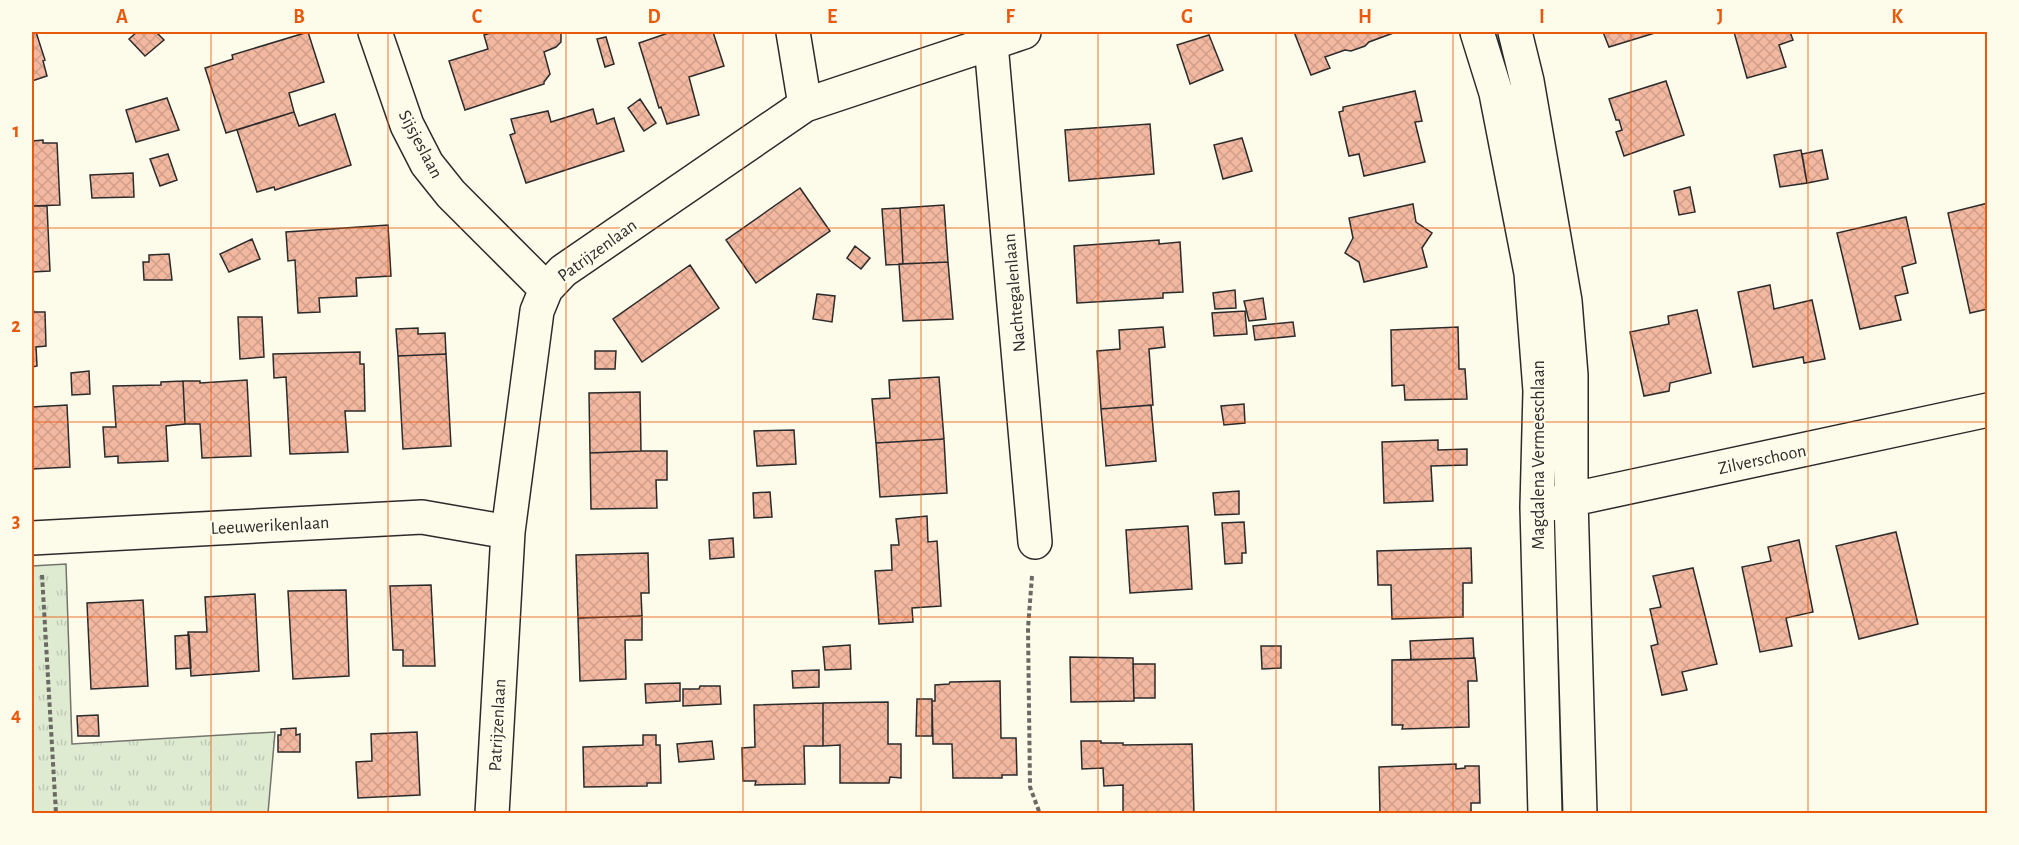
<svg xmlns="http://www.w3.org/2000/svg" width="2019" height="845" font-family="'Alegreya Sans',sans-serif">
	<defs>
		<pattern id="park-tufts" width="24" height="20" patternUnits="userSpaceOnUse" patternTransform="scale(1.5)"><rect width="24" height="20" fill="#deebd1"/><path d="M3 7l-1-3M5 7V3M7 7l1-3M15 17l-1-3M17 17v-4M19 17l1-3" fill="none" stroke="#bfcab4"/></pattern>
		<pattern id="building-cross-hatch" width="8" height="8" patternUnits="userSpaceOnUse" patternTransform="scale(1.5)"><rect width="8" height="8" fill="#f2b8a0"/><path d="M0 0l8 8M0 8l8-8" fill="none" stroke="#d09e8a"/></pattern>
	</defs>
	<rect width="100%" height="100%" fill="#fdfbea"/>
	<!-- park -->
	<path fill="url(#park-tufts)" stroke="#74746e" stroke-width="1.5" d="M66,564L72,744L275,732L268,813H32V566Z"/>
	<g fill="none" stroke-linecap="round" stroke-linejoin="round">
		<!-- stream -->
		<path stroke="#c7d0d0" stroke-width="12" d="M1497,32L1512,92
			M1557,659L1563,814"/>
	</g>
	<!-- building -->
	<path fill="url(#building-cross-hatch)" stroke="#2b2b2b" stroke-width="1.5" d="M32,32H36L45,60L43,61L47,76L32,81Z
		M137,32H156L164,40L145,56L129,39Z
		M308,32L324,82L289,93L294,112L226,133L205,68L233,59L232,55Z
		M494,32H561V42L556,47L544,52L550,74L544,82V84L465,110L449,61L488,49L484,35Z
		M671,32H713L724,66L689,77L699,115L667,124L661,107L659,108L639,43Z
		M1294,32H1396L1369,42L1365,46L1351,51L1345,50L1325,57L1330,68L1311,75Z
		M1603,32H1658L1609,47Z
		M1734,32H1790L1793,40L1779,45L1786,67L1747,78Z
		M1209,35L1223,70L1190,84L1177,45Z
		M606,37L614,64L605,67L597,39Z
		M1666,81L1684,135L1624,156L1616,132L1622,130L1619,120H1616L1609,99Z
		M1415,91L1422,121L1415,122L1425,162L1364,176L1359,154L1349,156L1339,112L1343,111V107Z
		M167,98L179,130L136,142L126,110Z
		M640,99L656,123L644,131L628,108Z
		M593,109L597,124L614,118L624,151L526,183L510,135L515,133L511,119L548,111L551,122Z
		M294,112L299,126L335,114L351,165L275,190L274,187L257,192L237,130Z
		M1150,124L1154,174L1069,181L1065,130Z
		M1242,138L1252,171L1223,179L1214,145Z
		M43,140V143H57L60,205L32,206V141Z
		M1801,150L1807,183L1780,187L1774,155Z
		M1822,150L1828,179L1807,183L1802,154Z
		M168,154L177,180L160,186L150,159Z
		M133,173L134,197L92,198L90,175Z
		M1690,187L1695,212L1679,215L1674,191Z
		M800,188L830,231L756,283L726,240Z
		M1988,203V309L1970,313L1948,213Z
		M1413,204L1416,222L1432,233L1422,248L1427,267L1364,282L1359,262L1345,253L1353,238L1349,218Z
		M944,205L948,262L903,264L900,208Z
		M32,206H47L50,271L32,272Z
		M900,208L903,264L886,265L882,209Z
		M1906,217L1916,263L1902,267L1908,293L1895,296L1901,320L1860,329L1837,233Z
		M388,225L391,276L356,278L357,296L319,298L320,312L298,313L295,260L288,261L286,232Z
		M252,239L260,259L229,272L220,254Z
		M1159,240V244L1180,242L1183,292L1163,293V298L1077,303L1074,246Z
		M855,246L870,258L861,269L847,258Z
		M169,254L172,280H144L143,262H149V255Z
		M948,262L953,319L903,321L899,264Z
		M690,265L719,308L642,362L613,319Z
		M1770,285L1774,309L1812,300L1825,359L1804,363L1803,357L1753,367L1738,292Z
		M1235,290L1236,308L1215,309L1213,293Z
		M817,294L835,296L832,322L813,319Z
		M1263,298L1266,319L1249,321L1244,301Z
		M32,309H33L34,312H45L46,346L36,347L37,366L32,367Z
		M1697,310L1711,373L1670,383L1669,391L1644,396L1630,332L1669,324L1668,316Z
		M1245,311L1247,334L1214,336L1212,313Z
		M238,317H262L264,357L240,359Z
		M1293,322L1295,336L1255,340L1253,326Z
		M1163,327L1165,347L1149,349L1153,405L1101,409L1097,351L1120,349L1119,330Z
		M1458,327L1459,369H1465L1467,399L1405,400L1404,385L1392,386L1391,330Z
		M418,328V334L445,333L446,354L398,356L396,329Z
		M595,351H616L615,369H595Z
		M360,352V364H364L365,411H345L348,452L290,454L286,377L274,378L273,354Z
		M446,354L451,446L403,449L398,356Z
		M89,371L90,394L72,395L71,373Z
		M939,377L944,439L876,443L872,399L890,398L889,380Z
		M247,380L251,456L202,458L200,424H185L183,381H200V383Z
		M183,381L185,424L166,426L168,461L118,463V456L105,457L103,427H116L113,386L161,385V382Z
		M640,392L641,451L590,453L589,393Z
		M1244,404L1245,423L1224,425L1221,406Z
		M67,405L70,467L32,469V407Z
		M1151,405L1156,461L1106,466L1101,409Z
		M794,430L796,464L757,466L754,431Z
		M944,439L947,493L880,497L876,443Z
		M1438,440V450L1467,449V465L1431,466L1433,501L1384,503L1382,442Z
		M641,451H667V480H656L657,508L591,509L590,453Z
		M1239,491V514L1215,515L1213,493Z
		M770,492L772,517L754,518L753,493Z
		M927,516L928,542L937,541L941,606L912,608L913,622L879,624L875,571L892,570L891,545H899L896,519Z
		M1244,522L1246,553H1242V563L1225,564L1222,523Z
		M1188,526L1192,589L1130,593L1126,530Z
		M1896,532L1918,624L1859,639L1836,546Z
		M733,538L734,557L710,559L709,540Z
		M1799,540L1813,612L1786,618L1792,646L1760,652L1742,567L1771,561L1768,547Z
		M1471,548L1472,583H1463V617L1392,619L1391,585H1378L1377,551Z
		M648,553L649,593H641L642,616L578,618L576,555Z
		M1693,568L1717,664L1682,672L1687,690L1662,695L1651,646L1658,644L1650,609L1661,607L1653,576Z
		M431,585L435,666H403V650H393L390,586Z
		M346,590L349,676L293,679L288,591Z
		M255,594L259,671L191,676L188,632H207L205,597Z
		M143,600L148,686L91,689L87,603Z
		M642,616V640H625L626,679L580,681L578,618Z
		M189,635L191,668L176,669L175,636Z
		M1473,638L1474,658L1411,660L1410,641Z
		M850,645L851,669L825,670L823,647Z
		M1261,646H1281V668L1262,669Z
		M1070,657L1133,658L1134,701L1071,702Z
		M1475,658L1477,681H1468L1469,727L1402,729L1403,725H1392V660Z
		M1133,664H1155V698H1134Z
		M819,670V687L793,688L792,671Z
		M1000,681L1001,738H1016L1017,775H1002V778H953L952,744H933L932,701H935V685L949,684L950,682Z
		M680,683V701L646,703L645,684Z
		M700,686H720L721,704L683,706V689H699Z
		M917,699H932V736H916Z
		M888,702V744H901V778L890,777L889,783H840V745L823,746V703Z
		M823,703V746H804L805,784L755,785L756,781H743L742,748L755,747L754,705Z
		M98,715L99,736H78L77,716Z
		M296,728V735L300,734V752H278V735H281V729Z
		M417,732L420,795L358,798L356,762L372,761L371,734Z
		M643,735H656V745H660L661,783H647V786L584,787L583,747L643,745Z
		M712,741L714,759L679,762L677,744Z
		M1081,741H1101V743H1123V745L1192,744L1194,814H1123V785L1104,786L1103,768L1082,769Z
		M1456,764V769L1465,768V766H1479L1480,803H1471V814H1380L1379,767Z"/>
	<g fill="none" stroke-linecap="round" stroke-linejoin="round">
		<!-- minor casing -->
		<g stroke="#2b2b2b" stroke-width="36">
			<path id="minor" d="M375,32L407,125L427,164L451,194L546,289
				M793,32L805,105
				M1477,32L1496,93L1531,273L1540,391L1537,507L1545,814
				M1515,32L1527,81L1565,301L1571,375V500L1580,814
				M991,44L1035,542
				M1550,504L1988,410
				M32,538L422,517L508,532
				M492,814L508,532L537,311L546,289L563,271L805,105L1024,32"/>
		</g>
		<!-- path -->
		<path stroke="#6a6964" stroke-width="4" stroke-dasharray="4.5 3" stroke-linecap="butt" d="M42,575L56,814
			M1032,576L1028,628L1030,787L1040,814"/>
		<!-- minor -->
		<use href="#minor" stroke="#fdfbea" stroke-width="33"/>
	</g>
	<!-- grid -->
	<path fill="none" stroke="#e8590c" stroke-width="1.5" stroke-opacity="0.55" d="M211,32V814M388,32V814M566,32V814M743,32V814M921,32V814M1098,32V814M1276,32V814M1453,32V814M1631,32V814M1808,32V814M32,228H1988M32,422H1988M32,617H1988"/>
	<g text-anchor="middle" stroke-width="4.5" stroke-linejoin="round" paint-order="stroke">
		<!-- street labels -->
		<g font-size="18" fill="#2b2b2b" stroke="#fdfbea">
			<text transform="translate(421 144) rotate(62)" y="6">Sijsjeslaan</text>
			<text transform="translate(597 250) rotate(-36)" y="6">Patrijzenlaan</text>
			<text transform="translate(1014 293) rotate(-95)" y="6">Nachtegalenlaan</text>
			<text transform="translate(1538 455) rotate(-90)" y="6">Magdalena Vermeeschlaan</text>
			<text transform="translate(1762 459) rotate(-12)" y="6">Zilverschoon</text>
			<text transform="translate(270 525) rotate(-3)" y="6">Leeuwerikenlaan</text>
			<text transform="translate(497 725) rotate(-87)" y="6">Patrijzenlaan</text>
		</g>
	</g>
	<!-- border -->
	<rect width="2019" height="845" fill="none" stroke="#fdfbea" stroke-width="66"/>
	<rect x="33" y="33" width="1953" height="779" fill="none" stroke="#e8590c" stroke-width="2"/>
	<g font-size="20" text-anchor="middle" font-weight="bold" fill="#e8590c">
		<text x="122" y="23">A</text>
		<text x="299" y="23">B</text>
		<text x="477" y="23">C</text>
		<text x="654" y="23">D</text>
		<text x="832" y="23">E</text>
		<text x="1010" y="23">F</text>
		<text x="1187" y="23">G</text>
		<text x="1365" y="23">H</text>
		<text x="1542" y="23">I</text>
		<text x="1720" y="23">J</text>
		<text x="1897" y="23">K</text>
		<text x="16" y="137">1</text>
		<text x="16" y="332">2</text>
		<text x="16" y="527">3</text>
		<text x="16" y="721">4</text>
	</g>
</svg>
